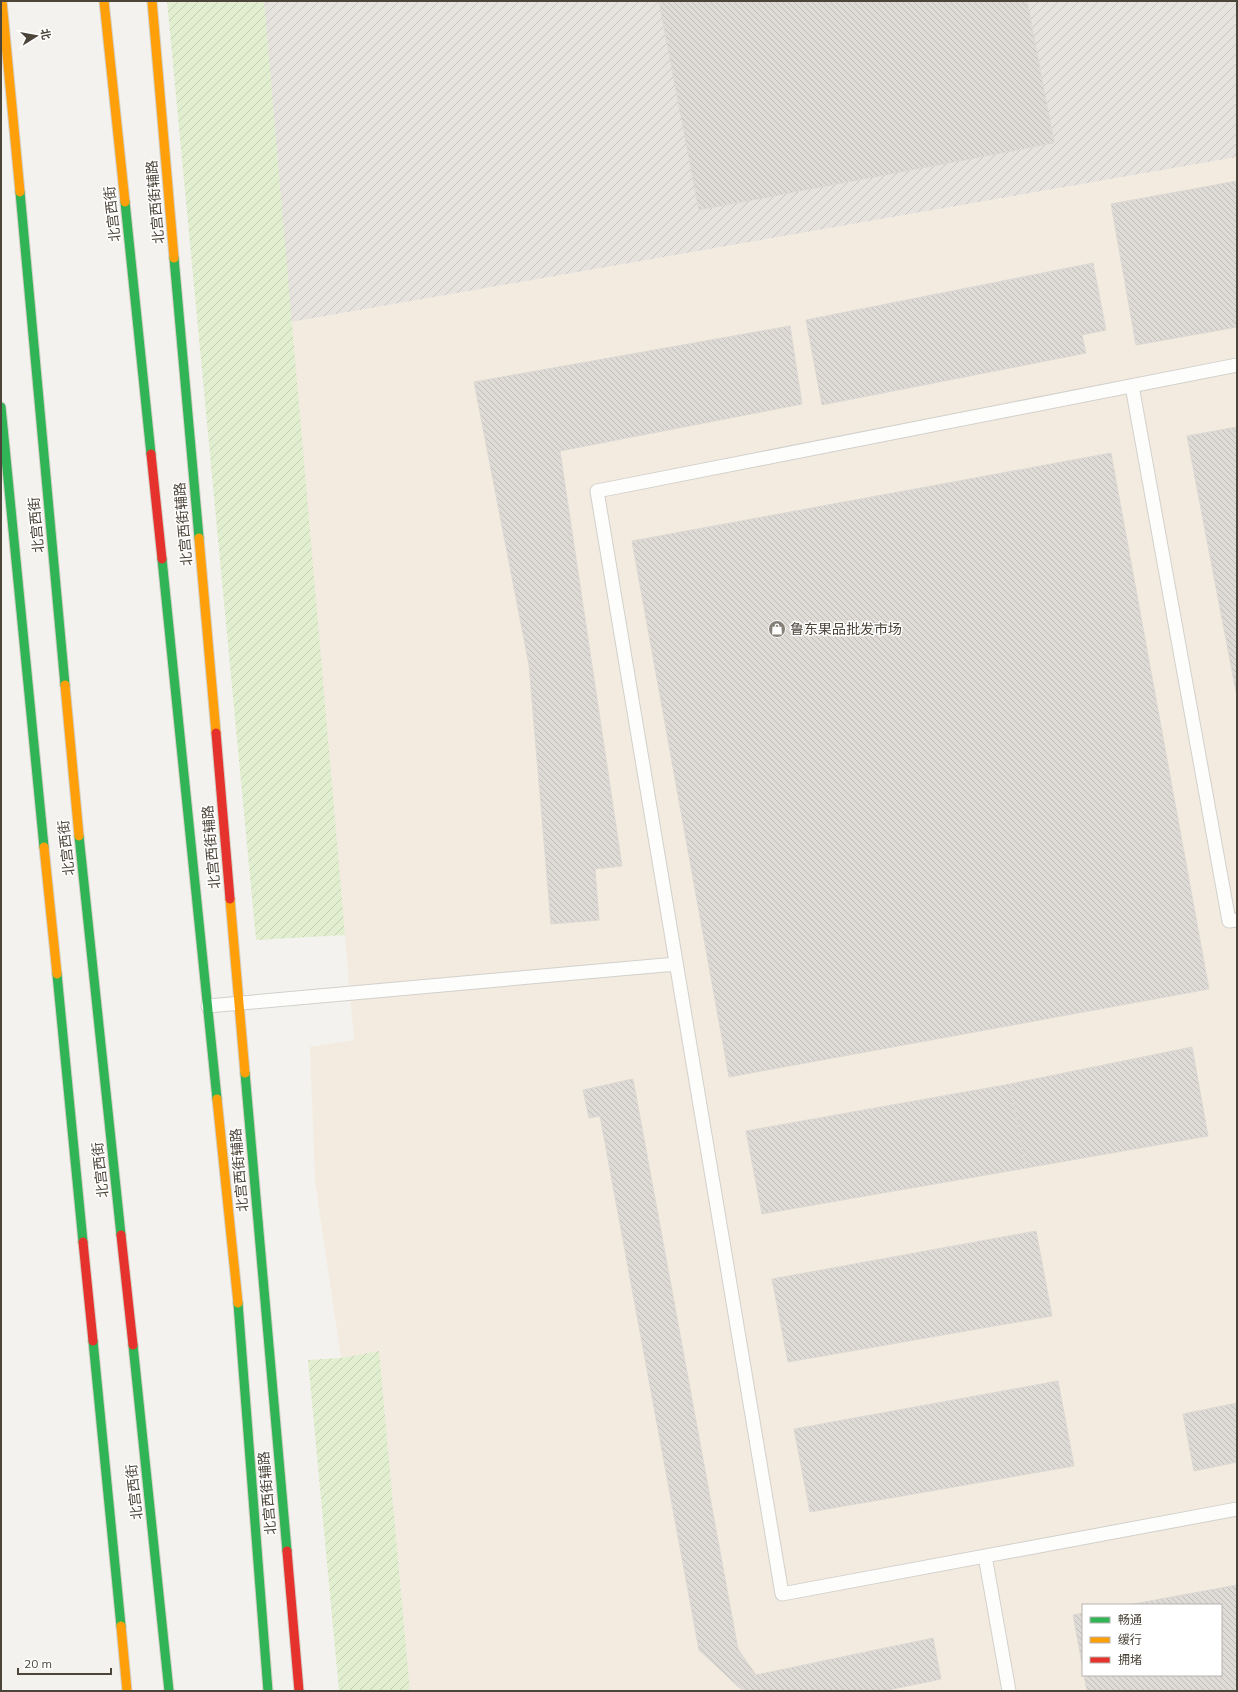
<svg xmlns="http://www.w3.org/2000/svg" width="1238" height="1692" font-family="Mulish,'Noto Sans SC',sans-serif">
	<defs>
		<pattern id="industrial-furrows" width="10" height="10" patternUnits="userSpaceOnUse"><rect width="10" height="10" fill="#e6e2de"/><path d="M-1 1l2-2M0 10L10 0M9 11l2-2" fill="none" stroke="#c7c3bf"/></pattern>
		<pattern id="garden-furrows" width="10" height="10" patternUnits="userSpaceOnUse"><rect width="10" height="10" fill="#e1eecf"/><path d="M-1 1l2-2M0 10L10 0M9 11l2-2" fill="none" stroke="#c3cdb2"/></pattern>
		<pattern id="building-back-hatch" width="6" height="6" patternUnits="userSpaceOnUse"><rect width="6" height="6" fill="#dedbd6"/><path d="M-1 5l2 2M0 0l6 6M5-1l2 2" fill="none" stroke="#c0bdb8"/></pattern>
	</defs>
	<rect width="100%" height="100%" fill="#f4f2ee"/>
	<!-- commercial -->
	<path fill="#f3ebdf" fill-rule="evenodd" d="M1237,157V1691H410L379,1352L341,1358L315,1182L310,1047L354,1040L291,322ZM1083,1605H1221V1675H1083Z"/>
	<!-- industrial -->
	<path fill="url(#industrial-furrows)" d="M264,1H1237V157L291,322Z"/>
	<!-- garden -->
	<path fill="url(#garden-furrows)" d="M167,1H264L345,935L256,940Z
		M379,1351L410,1691H339L308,1360L341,1358Z"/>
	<!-- building -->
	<path fill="url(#building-back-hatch)" stroke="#dcd9d4" d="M659,1H1027L1054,143L699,210Z
		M1237,181V327L1136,345L1111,204Z
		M1093,263L1106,330L1082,335L1086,353L822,405L806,320Z
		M790,326L802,404L560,451L622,866L595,869L599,920L551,924L529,665L474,382Z
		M1237,427V697L1187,436Z
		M1111,453L1209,989L729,1077L632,541Z
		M1192,1047L1208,1136L1026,1168L1010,1084Z
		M633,1079L738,1649L756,1675L933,1638L941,1679L883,1691H743L699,1650L600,1116L589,1118L583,1090Z
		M1010,1084L1026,1168L762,1214L746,1131Z
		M1036,1231L1052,1316L788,1362L772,1279Z
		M1058,1381L1074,1466L810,1512L794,1429Z
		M1237,1403V1462L1194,1471L1183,1414Z
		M1237,1585V1691H1087L1084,1675H1221V1605H1128Z
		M1083,1613V1669L1073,1615Z"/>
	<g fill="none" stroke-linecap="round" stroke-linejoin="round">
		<!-- lane casing -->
		<g stroke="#d2d0cb" stroke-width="15">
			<path id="lane" d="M1237,365L597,491L782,1594L1237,1509
				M1132,386L1229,921L1237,920
				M208,1006L676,964
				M985,1556L1009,1691"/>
		</g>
		<!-- fast casing -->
		<g stroke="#d3cfc5" stroke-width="11">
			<path id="fast" d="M20,192L65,685
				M125,202L151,454
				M174,258L199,538
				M1,407L44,847
				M162,559L217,1099
				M79,836L121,1235
				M57,974L83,1242
				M245,1073L287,1551
				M238,1303L268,1691
				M93,1341L121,1626
				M133,1345L169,1691"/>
		</g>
		<!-- slow casing -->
		<g stroke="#d3cfc5" stroke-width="11">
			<path id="slow" d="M2,1L20,192
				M104,1L125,202
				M152,1L174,258
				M199,538L216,733
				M65,685L79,836
				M44,847L57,974
				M230,899L245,1073
				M217,1099L238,1303
				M121,1626L127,1691"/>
		</g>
		<!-- jam casing -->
		<g stroke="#d3cfc5" stroke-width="11">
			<path id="jam" d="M151,454L162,559
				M216,733L230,899
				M121,1235L133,1345
				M83,1242L93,1341
				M287,1551L299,1691"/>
		</g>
		<!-- lane -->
		<use href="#lane" stroke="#fdfdfc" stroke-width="13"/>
		<!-- fast -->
		<use href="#fast" stroke="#30b455" stroke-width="9"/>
		<!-- slow -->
		<use href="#slow" stroke="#ff9f0a" stroke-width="9"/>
		<!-- jam -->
		<use href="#jam" stroke="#e5322d" stroke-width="9"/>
	</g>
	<!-- icons -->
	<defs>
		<g id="shop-disc" transform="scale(0.9)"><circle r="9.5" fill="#868178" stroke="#fff"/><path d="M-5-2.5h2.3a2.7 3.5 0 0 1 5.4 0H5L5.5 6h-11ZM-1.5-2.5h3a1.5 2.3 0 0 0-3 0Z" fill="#fff"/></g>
	</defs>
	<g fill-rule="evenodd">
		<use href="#shop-disc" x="777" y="629"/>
	</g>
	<g text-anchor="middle" stroke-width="3" stroke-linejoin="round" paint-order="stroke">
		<!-- street labels -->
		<g font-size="14" fill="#4b4439" stroke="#fff">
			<text transform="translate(155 202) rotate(-95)" y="5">北宫西街辅路</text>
			<text transform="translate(112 214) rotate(-96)" y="5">北宫西街</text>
			<text transform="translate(183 524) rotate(-95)" y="5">北宫西街辅路</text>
			<text transform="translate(36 525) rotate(-95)" y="5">北宫西街</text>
			<text transform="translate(211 847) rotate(-95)" y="5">北宫西街辅路</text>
			<text transform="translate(66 848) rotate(-96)" y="5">北宫西街</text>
			<text transform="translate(100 1170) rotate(-96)" y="5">北宫西街</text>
			<text transform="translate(239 1170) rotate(-95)" y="5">北宫西街辅路</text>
			<text transform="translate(134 1492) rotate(-96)" y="5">北宫西街</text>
			<text transform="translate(267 1493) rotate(-95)" y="5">北宫西街辅路</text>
		</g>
		<!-- poi labels -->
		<g font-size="14" fill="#4b4439" stroke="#fff" text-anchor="start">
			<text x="790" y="634">鲁东果品批发市场</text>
		</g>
	</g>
	<!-- border -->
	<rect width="1238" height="1692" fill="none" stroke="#4b4439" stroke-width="4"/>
	<!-- legend -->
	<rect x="1082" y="1604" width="140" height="72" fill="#ffffff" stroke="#b7b4b0"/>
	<rect x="1090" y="1617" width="20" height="6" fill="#30b455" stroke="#b7b4b0"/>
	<text x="1118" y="1624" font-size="12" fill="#4b4439">畅通</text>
	<rect x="1090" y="1637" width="20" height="6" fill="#ff9f0a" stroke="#b7b4b0"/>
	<text x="1118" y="1644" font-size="12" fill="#4b4439">缓行</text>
	<rect x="1090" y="1657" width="20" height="6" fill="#e5322d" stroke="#b7b4b0"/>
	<text x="1118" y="1664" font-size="12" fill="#4b4439">拥堵</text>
	<!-- north arrow -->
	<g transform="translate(36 36) rotate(79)" stroke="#ffffff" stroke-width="3" paint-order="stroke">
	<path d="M0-3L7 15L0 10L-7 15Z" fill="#4b4439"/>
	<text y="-6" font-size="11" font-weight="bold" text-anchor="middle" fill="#4b4439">北</text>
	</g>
	<!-- scale -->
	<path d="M18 1668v6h93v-6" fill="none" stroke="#4b4439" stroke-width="2"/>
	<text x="24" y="1668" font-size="12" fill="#4b4439" stroke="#ffffff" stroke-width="3" paint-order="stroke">20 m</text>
</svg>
